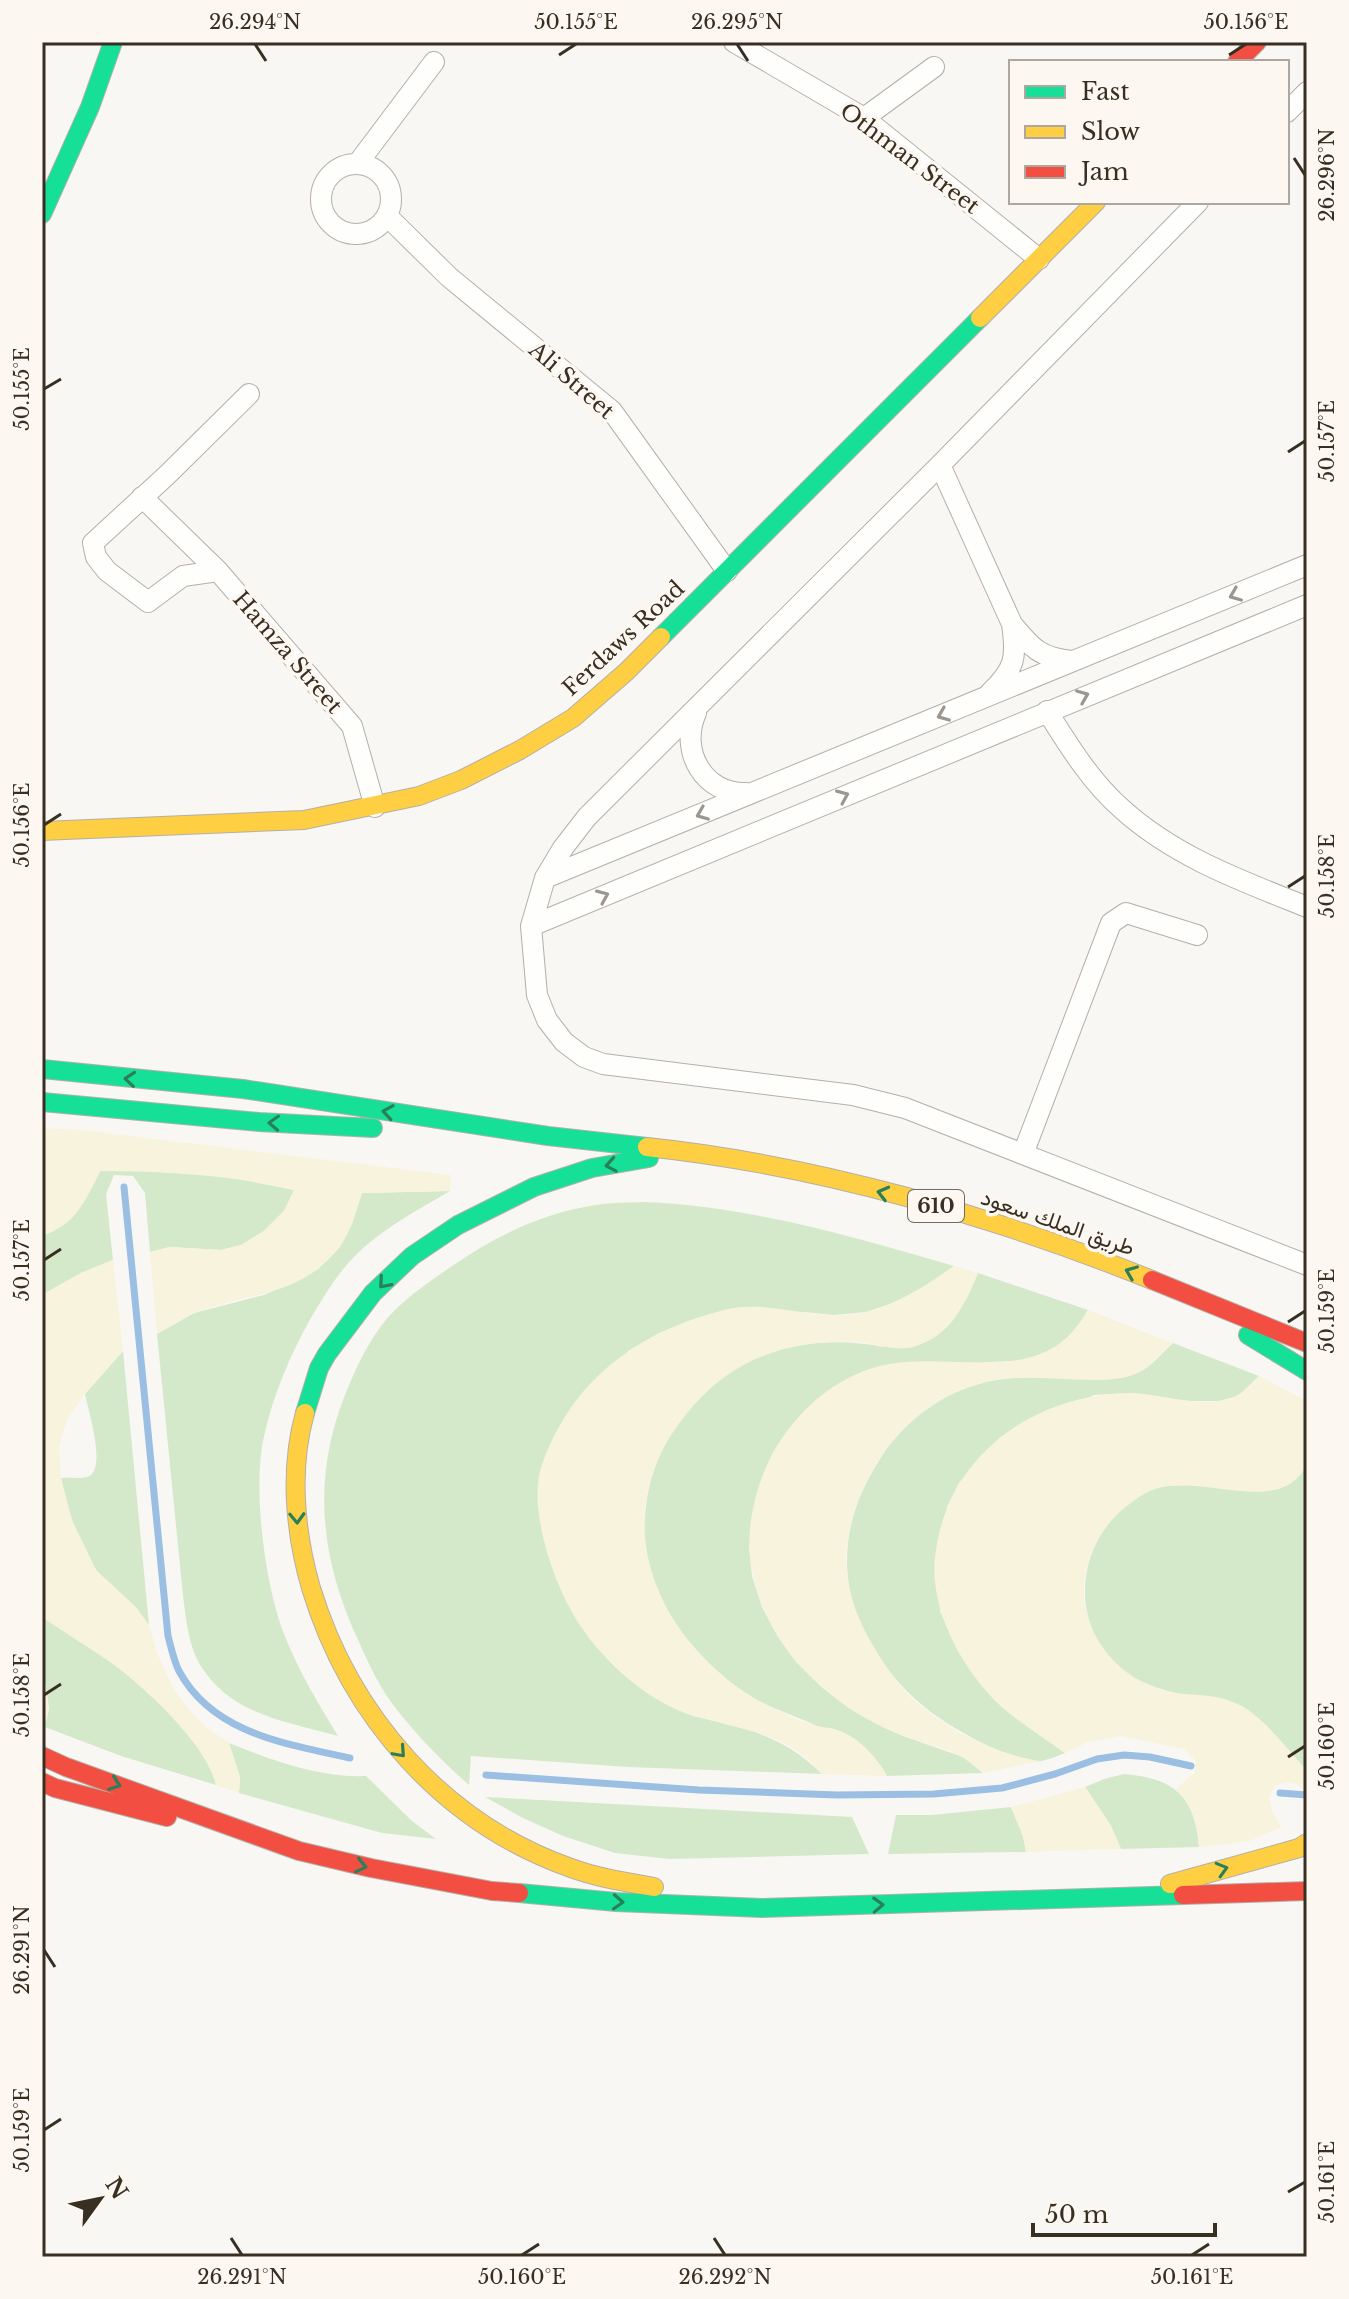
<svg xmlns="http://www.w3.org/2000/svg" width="1349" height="2299" font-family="'Libre Baskerville',Vazirmatn,serif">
	<rect width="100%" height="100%" fill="#f9f7f4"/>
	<!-- green -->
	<path fill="#d4e9ca" d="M100,1171H143L225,1176L294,1190L284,1211L264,1231L241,1245L221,1250L170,1247L150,1252L145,1193L133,1176L114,1175L106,1194L113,1260L81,1273L42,1295V1236C74,1224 86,1200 100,1171Z
		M450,1191C418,1210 380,1230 354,1257C337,1274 324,1296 312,1316C290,1355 272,1397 263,1441C253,1493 265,1584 284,1634C298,1670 318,1703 338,1736C284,1721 230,1715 199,1663C188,1643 186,1618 183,1596L157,1334L194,1313L264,1295L317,1270L339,1248L352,1224L362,1193Z
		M644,1202C750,1206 853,1237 954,1266L920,1290L893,1303L867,1312L834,1315L804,1312L692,1320L659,1333L628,1351L613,1665C637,1685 660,1704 690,1715C704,1719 718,1721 732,1725C769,1735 795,1747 822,1774L628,1767L471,1756L469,1785C443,1762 419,1738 397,1710C381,1690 369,1665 359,1642C317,1552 311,1469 352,1378C362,1355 376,1329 394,1311C411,1294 432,1280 452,1266C496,1236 542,1213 596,1205C612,1202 628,1203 644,1202Z
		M978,1273L1088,1310C1079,1326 1066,1341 1051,1351C1027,1365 998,1359 973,1364C917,1376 862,1393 807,1408L788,1430L772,1454L761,1482L749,1546L752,1576L762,1607L778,1637L797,1663L823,1688L849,1708L877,1724L903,1736L963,1757L983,1773L887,1776C885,1773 883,1769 881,1766C876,1759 864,1754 856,1749C844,1742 832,1734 819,1727C803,1719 785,1713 769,1706C719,1683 666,1625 650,1572C644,1551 643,1528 646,1506C652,1453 683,1405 726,1375C772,1343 831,1336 884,1347L967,1298Z
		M1173,1343L1259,1376L1238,1396L1219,1401H1188L1132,1393L1094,1395L1001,1437L979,1458L959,1483L947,1507L940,1611L957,1649L978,1680L1001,1706L1065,1753C1058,1756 1050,1759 1042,1761C1016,1764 959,1732 938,1717C888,1682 847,1623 847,1561C847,1523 860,1490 880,1459C905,1419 949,1387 997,1380C1021,1376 1045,1378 1069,1378C1089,1379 1123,1380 1141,1371C1152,1366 1163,1352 1173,1343Z
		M123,1351L149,1625C134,1604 112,1591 97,1571C76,1544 69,1510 61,1478C69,1477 79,1479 87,1477C108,1471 88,1410 85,1394Z
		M1307,1465V1771C1287,1750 1268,1722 1242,1706C1235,1702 1222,1701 1213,1700C1182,1694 1152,1691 1126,1672C1069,1631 1073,1546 1128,1505C1136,1499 1145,1492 1154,1489C1168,1484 1182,1486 1197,1485C1231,1483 1266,1478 1300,1475Z
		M42,1617C64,1632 87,1646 109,1661C143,1685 208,1745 216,1785L121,1756L45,1727L49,1708L42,1664Z
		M229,1743C272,1760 319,1778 366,1776L412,1821L436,1839L382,1833L239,1793L240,1777Z
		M1124,1774C1174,1778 1195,1796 1199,1847L1121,1849L1111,1826L1085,1787L1104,1779Z
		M485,1797L852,1817L869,1854L669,1859L615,1853L563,1836L523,1818Z
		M1011,1807L1023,1836L1026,1852L888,1854L896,1815H932Z"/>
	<!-- sand -->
	<path fill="#f8f3dc" d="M42,1128L80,1130L451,1175L450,1191L362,1193C355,1212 351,1233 338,1249C297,1299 248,1291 195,1313C182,1318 169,1327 157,1334L150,1252L170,1247L221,1250L241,1245L264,1231L284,1211L294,1190C230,1175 166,1171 100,1171C84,1202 78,1223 42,1236Z
		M113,1260L123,1351L85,1394L67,1420L59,1446L61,1478L71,1518L96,1570L136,1607L149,1625L157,1653L173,1688L189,1710L206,1727L229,1743L240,1777L239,1793L216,1785C208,1745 143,1685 109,1661C87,1646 64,1632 42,1617V1295L81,1273Z
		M954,1266L978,1273C964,1306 951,1336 913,1347C893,1352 873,1342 853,1342C783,1340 727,1361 684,1417C670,1435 659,1453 652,1475C622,1567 685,1664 767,1705C782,1713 800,1721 817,1726C822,1728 829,1727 834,1729C857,1735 876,1756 887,1776L822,1774C817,1769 811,1762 805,1757C774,1731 729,1727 692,1715C662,1706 633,1685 611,1663C602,1653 591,1642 584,1631C557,1594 531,1521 539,1476C543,1458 551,1441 560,1425C595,1363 656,1327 724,1310C761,1301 796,1314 833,1315C879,1317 918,1291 954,1266Z
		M1088,1310L1173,1343C1163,1352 1152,1364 1141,1371C1109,1391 1031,1370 990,1381C971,1386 950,1393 934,1404C880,1437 837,1517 848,1581C854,1618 874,1649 895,1679C925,1720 991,1754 1040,1761L983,1773C977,1768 971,1762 964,1758C945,1747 921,1743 901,1735C873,1724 846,1708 823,1688C777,1649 745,1590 750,1529C754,1488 770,1449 797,1419C820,1392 854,1370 889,1364C960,1352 1045,1389 1088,1310Z
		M1259,1376L1307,1401C1307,1415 1310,1457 1305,1467C1280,1518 1196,1471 1152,1490C1133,1498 1117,1513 1105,1528C1091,1547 1082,1573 1084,1597C1088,1642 1122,1680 1166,1691C1191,1697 1213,1692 1237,1704C1263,1716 1288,1750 1307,1771V1794C1298,1782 1290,1780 1275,1786L1269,1797L1272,1811L1281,1827L1250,1841L1199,1847C1197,1820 1194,1809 1176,1789L1194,1773L1196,1761L1184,1749L1121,1736L1088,1742L1065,1753C1044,1738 1021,1724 1002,1707C963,1672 929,1609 935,1557C946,1457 1032,1395 1128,1393C1163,1393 1203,1411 1236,1396C1244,1392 1252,1383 1259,1376Z
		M42,1664L49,1708L45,1727L42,1726Z
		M1085,1787L1111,1826L1121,1849L1026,1852L1023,1836L1011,1807Z"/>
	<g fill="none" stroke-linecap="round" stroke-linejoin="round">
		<!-- stream -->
		<path stroke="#9abfe2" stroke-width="7" d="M124,1187L168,1636C171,1647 174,1661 179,1671C213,1734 287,1744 350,1758
			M486,1775L699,1790L837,1795L934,1794L1002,1788L1055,1774L1097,1759L1124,1755L1150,1757L1191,1766
			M1280,1793L1307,1795"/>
		<!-- street casing -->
		<g stroke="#b4afa9" stroke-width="22">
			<path id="street" d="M734,42L864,118L1039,259
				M1287,112L1307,92
				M864,118L934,67
				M358,163L434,62
				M321 199a35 35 0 1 1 70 0a35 35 0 1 1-70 0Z
				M1198,202L940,465L587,817L563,848L545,878L531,926L537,995L547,1020L564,1042L584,1057L603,1064L853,1095L905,1108L1307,1265
				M387,216L449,277L612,411L727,571
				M940,465L1012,624
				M142,497L218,571L352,726L375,807
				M218,571L183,576L148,602L107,571L96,557L93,543L166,476L249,394
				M990,693C1015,669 1017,658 1012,624C1032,648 1040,658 1072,661
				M1047,711C1069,746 1091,782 1122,809C1175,857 1242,881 1307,907
				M696,713C679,751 704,795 747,793
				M545,878L1307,565
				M531,926L1307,605
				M1023,1154L1111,923L1126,913L1197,935"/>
		</g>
		<!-- fast casing -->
		<g stroke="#b4afa9" stroke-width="20">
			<path id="fast" d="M42,214L90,107L113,42
				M661,637L980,318
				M42,1069L243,1089L548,1136L647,1147
				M42,1102L259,1122L373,1128
				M1248,1335L1307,1371
				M305,1413L319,1368L327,1354L373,1293L412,1256L458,1225L534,1187L592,1168L649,1158
				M519,1893L616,1902L762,1908L1183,1895"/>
		</g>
		<!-- slow casing -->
		<g stroke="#b4afa9" stroke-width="20">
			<path id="slow" d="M980,318L1096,202
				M42,831L304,820L419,796L461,780L520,750L573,718L626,672L661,637
				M647,1147C817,1165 994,1216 1152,1280
				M305,1413C289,1469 295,1533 311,1588C350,1716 443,1823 571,1868C598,1878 626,1882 654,1887
				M1170,1884L1299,1848L1307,1843"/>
		</g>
		<!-- jam casing -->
		<g stroke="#b4afa9" stroke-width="20">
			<path id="jam" d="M1237,62L1257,42
				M1152,1280L1307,1343
				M42,1756L66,1767L299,1851L371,1868L492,1891L519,1893
				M42,1782L55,1788L167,1817
				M1183,1895L1307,1891"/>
		</g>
		<!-- street -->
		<use href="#street" stroke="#fefefd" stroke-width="20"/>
		<!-- fast -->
		<use href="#fast" stroke="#16e098" stroke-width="18"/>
		<!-- slow -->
		<use href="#slow" stroke="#ffcf43" stroke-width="18"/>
		<!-- jam -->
		<use href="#jam" stroke="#f24e42" stroke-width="18"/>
	</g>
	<!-- one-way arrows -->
	<defs><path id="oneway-chevron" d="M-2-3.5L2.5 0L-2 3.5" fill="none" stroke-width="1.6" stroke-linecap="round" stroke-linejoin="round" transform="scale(2)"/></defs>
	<g stroke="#9b9690">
		<use href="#oneway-chevron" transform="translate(1235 595) rotate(158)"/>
		<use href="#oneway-chevron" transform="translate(1083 696) rotate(-22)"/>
		<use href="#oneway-chevron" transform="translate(943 715) rotate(158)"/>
		<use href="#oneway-chevron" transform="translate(843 796) rotate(-23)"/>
		<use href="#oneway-chevron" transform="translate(702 814) rotate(158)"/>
		<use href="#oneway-chevron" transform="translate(603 896) rotate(-23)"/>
	</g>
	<g stroke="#297f58">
		<use href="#oneway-chevron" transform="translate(130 1079) rotate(-175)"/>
		<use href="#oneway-chevron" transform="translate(388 1112) rotate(-171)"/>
		<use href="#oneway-chevron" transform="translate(274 1123) rotate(-177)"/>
		<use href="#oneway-chevron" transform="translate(611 1165) rotate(170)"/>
		<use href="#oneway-chevron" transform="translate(883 1193) rotate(-166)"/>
		<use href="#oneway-chevron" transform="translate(1131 1272) rotate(-158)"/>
		<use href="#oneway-chevron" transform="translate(384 1283) rotate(131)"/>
		<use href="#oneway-chevron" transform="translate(297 1518) rotate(88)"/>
		<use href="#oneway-chevron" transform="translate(400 1752) rotate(48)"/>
		<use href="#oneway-chevron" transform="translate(115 1784) rotate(20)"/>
		<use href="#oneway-chevron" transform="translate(361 1866) rotate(13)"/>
		<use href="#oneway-chevron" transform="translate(1222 1869) rotate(-16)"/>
		<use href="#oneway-chevron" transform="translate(618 1902) rotate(3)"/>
		<use href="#oneway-chevron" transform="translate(878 1905) rotate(-2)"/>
	</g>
	<!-- ticks -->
	<path fill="none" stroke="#382f23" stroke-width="3" d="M255,44L266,61M737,44L748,61M559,55L576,44M1229,55L1246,44M1294,158L1305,175M44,389L61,379M1288,452L1305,441M44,825L61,814M1288,887L1305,876M44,1260L61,1249M1288,1322L1305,1311M44,1695L61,1684M1288,1757L1305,1746M44,1950L55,1967M44,2130L61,2119M1288,2192L1305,2182M231,2238L242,2255M714,2238L725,2255M522,2255L539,2244M1192,2255L1209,2244"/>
	<g text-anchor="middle" stroke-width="7" stroke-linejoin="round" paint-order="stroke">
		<!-- shield labels -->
		<rect fill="#fcf7f1" stroke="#736b61" stroke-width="2" x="908" y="1190" width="56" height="32" rx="6"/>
		<g font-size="20" font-weight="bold" fill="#382f23">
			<text x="936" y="1213">610</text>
		</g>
		<!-- street labels -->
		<g font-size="22" fill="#382f23" stroke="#fcf7f1">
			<text transform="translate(910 158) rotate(37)" y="8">Othman Street</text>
			<text transform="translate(572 380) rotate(41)" y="8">Ali Street</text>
			<text transform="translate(623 638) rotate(-43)" y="8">Ferdaws Road</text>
			<text transform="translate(288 652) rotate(49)" y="8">Hamza Street</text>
			<text transform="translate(1058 1222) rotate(19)" y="8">طريق الملك سعود</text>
		</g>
	</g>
	<!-- border -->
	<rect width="1349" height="2299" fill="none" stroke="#fcf7f1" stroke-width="88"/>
	<!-- legend -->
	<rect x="1009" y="60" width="280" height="144" fill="#fcf7f1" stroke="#aea79f" stroke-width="2"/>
	<rect x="1025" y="86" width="40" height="12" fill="#16e098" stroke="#aea79f" stroke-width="2"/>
	<text x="1081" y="100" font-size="24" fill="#382f23">Fast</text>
	<rect x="1025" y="126" width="40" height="12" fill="#ffcf43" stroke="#aea79f" stroke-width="2"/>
	<text x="1081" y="140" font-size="24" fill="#382f23">Slow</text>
	<rect x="1025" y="166" width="40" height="12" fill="#f24e42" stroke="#aea79f" stroke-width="2"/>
	<text x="1081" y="180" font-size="24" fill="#382f23">Jam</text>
	<!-- north arrow -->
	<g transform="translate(100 2199) rotate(57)" stroke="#fcf7f1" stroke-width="6" paint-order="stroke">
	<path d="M0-6L14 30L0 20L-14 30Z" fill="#382f23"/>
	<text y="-12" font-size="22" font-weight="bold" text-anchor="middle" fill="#382f23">N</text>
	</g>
	<!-- scale -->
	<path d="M1033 2223v12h182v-12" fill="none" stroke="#382f23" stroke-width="4"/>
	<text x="1045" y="2223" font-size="24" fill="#382f23" stroke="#fcf7f1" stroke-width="6" paint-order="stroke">50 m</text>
	<rect x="44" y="44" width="1261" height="2211" fill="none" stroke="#382f23" stroke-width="3"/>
	<g font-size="20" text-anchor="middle" fill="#382f23">
		<text x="255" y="29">26.294°N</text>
		<text x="576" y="29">50.155°E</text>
		<text x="737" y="29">26.295°N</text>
		<text x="1246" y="29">50.156°E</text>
		<text transform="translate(1327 175) rotate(-90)" y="7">26.296°N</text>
		<text transform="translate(22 389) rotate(-90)" y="7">50.155°E</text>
		<text transform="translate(1327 441) rotate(-90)" y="7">50.157°E</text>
		<text transform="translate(22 825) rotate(-90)" y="7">50.156°E</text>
		<text transform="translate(1327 876) rotate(-90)" y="7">50.158°E</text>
		<text transform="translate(22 1260) rotate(-90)" y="7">50.157°E</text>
		<text transform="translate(1327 1311) rotate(-90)" y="7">50.159°E</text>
		<text transform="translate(22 1695) rotate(-90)" y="7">50.158°E</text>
		<text transform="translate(1327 1746) rotate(-90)" y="7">50.160°E</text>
		<text transform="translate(22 1950) rotate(-90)" y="7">26.291°N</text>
		<text transform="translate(22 2130) rotate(-90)" y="7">50.159°E</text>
		<text transform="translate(1327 2182) rotate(-90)" y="7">50.161°E</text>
		<text x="242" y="2284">26.291°N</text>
		<text x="522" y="2284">50.160°E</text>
		<text x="725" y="2284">26.292°N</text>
		<text x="1192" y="2284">50.161°E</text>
	</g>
</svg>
